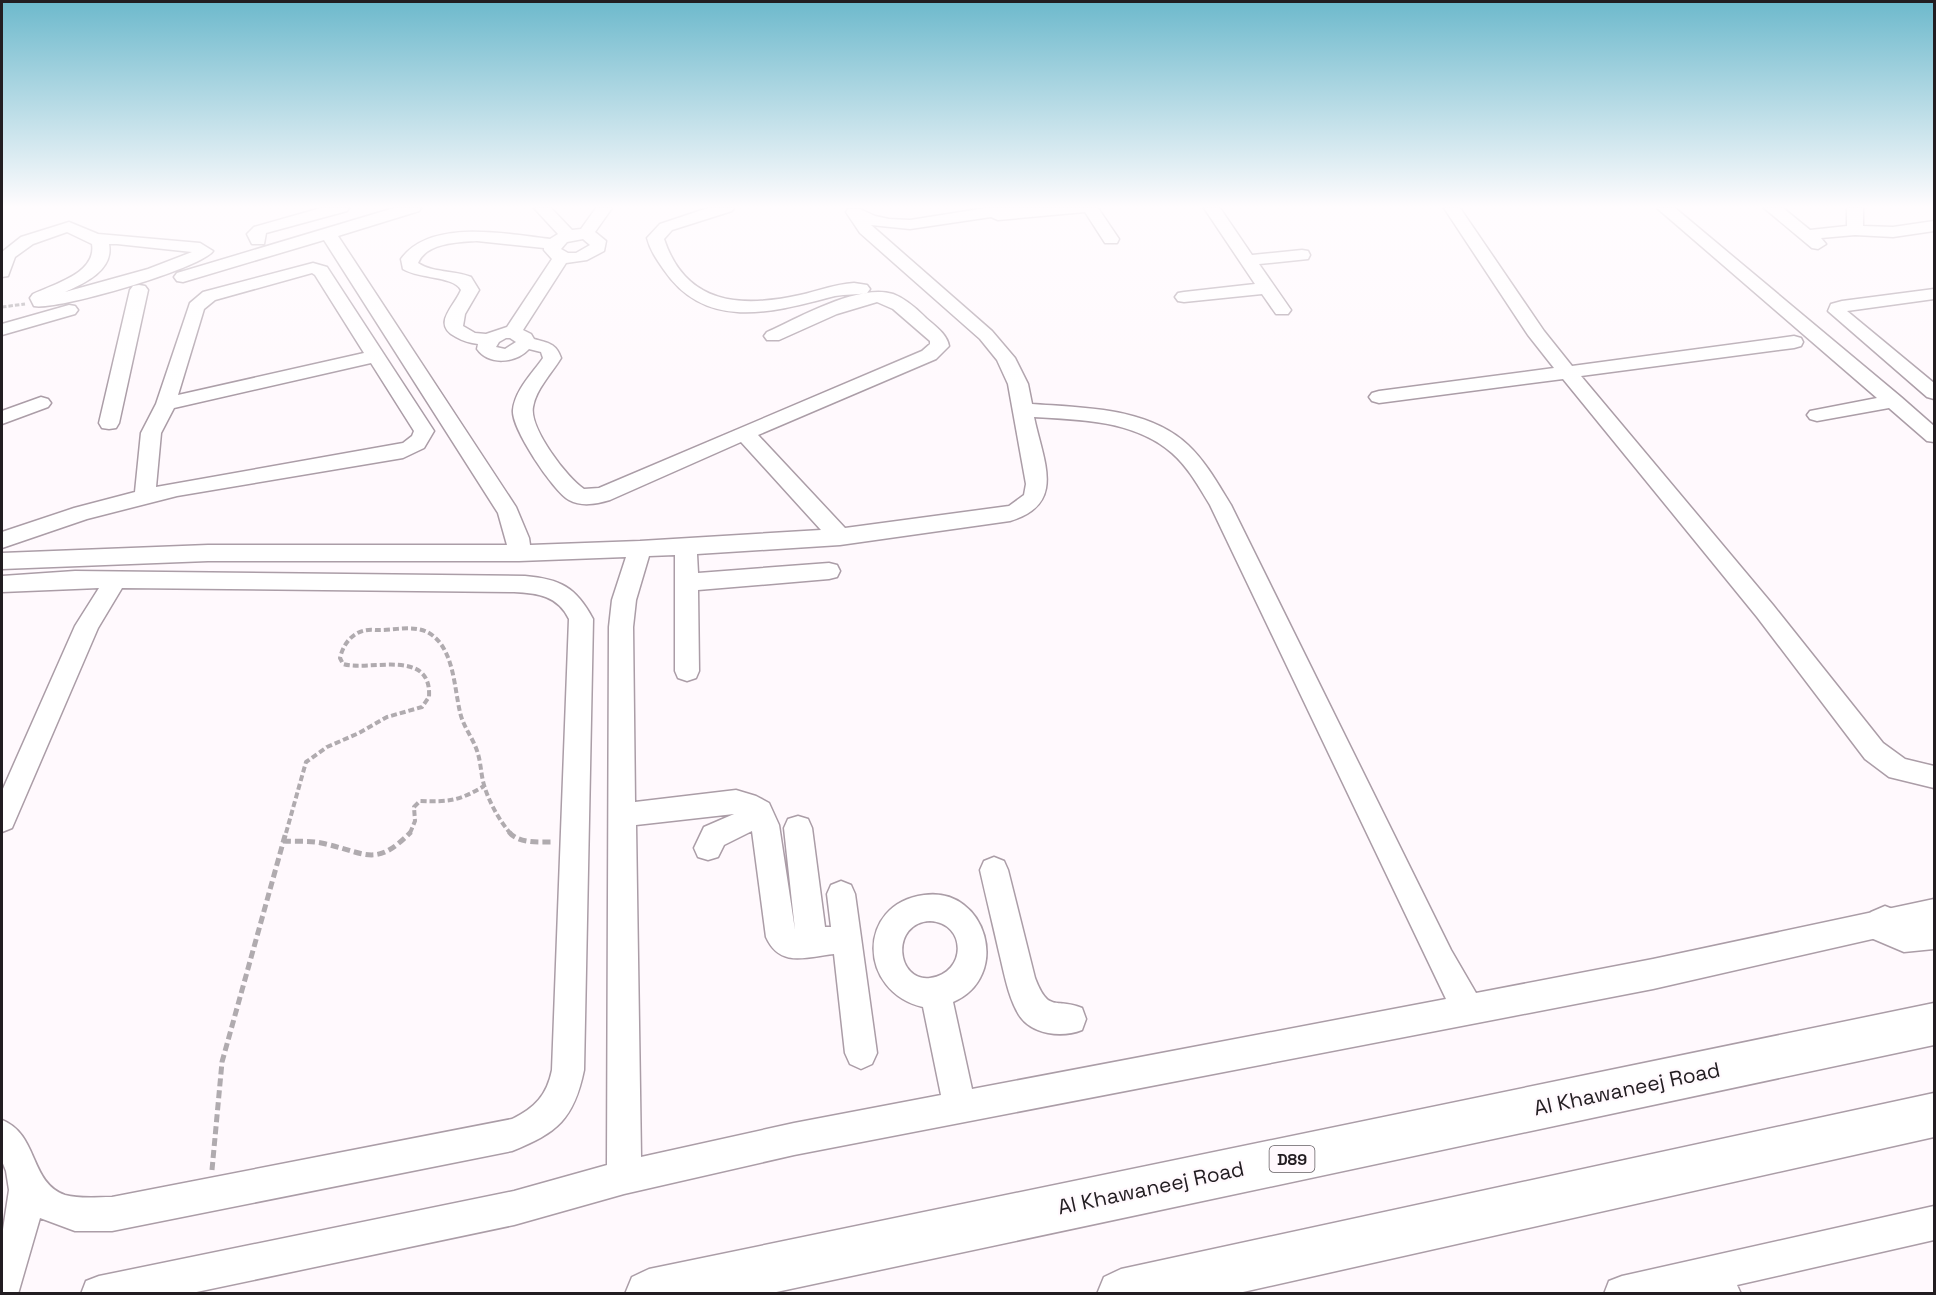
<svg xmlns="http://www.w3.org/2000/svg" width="1936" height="1295" font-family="'Space Grotesk',sans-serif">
	<rect width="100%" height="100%" fill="#fff9fd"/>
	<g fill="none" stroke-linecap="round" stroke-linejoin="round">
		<!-- minor casing -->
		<g stroke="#ab9da7" stroke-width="3">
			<path id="minor" d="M321,208H349L347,211L266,233L264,244H252L247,234L254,227Z
				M394,208H421L419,211L338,236L516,507L529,538L530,545L640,541L821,530L741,442L610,500C596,504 582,507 569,500C553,491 511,428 513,410C515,390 532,374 543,358L541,352L529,349C516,363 489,366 477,349L478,344C470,343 463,341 456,337C431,324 454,307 461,290C454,276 419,279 403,269L401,259C430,218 508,234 550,239L558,234L534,208H551L572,230L581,229L596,208H612L595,232L606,241L604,251L587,260L566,263L523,330L531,334L534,339C548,343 556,343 561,358C552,373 536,389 533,407C529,428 567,478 584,489L599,488L922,351L930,344V341L893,309L877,302L837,314L779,340H767L764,336L767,332C798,318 859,283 893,294C906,299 917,309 926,318C935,326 947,334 949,346L936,359L758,435L845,528L1009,506L1024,495L1026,484L1008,384L997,360L980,339L860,233L846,212L848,209H860L875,216L889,219L910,220L986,208H1098L1119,239L1117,243H1105L1085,212L998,220L991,217L910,229L871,225L992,331L1015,358L1028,384L1032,404C1083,408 1148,407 1188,445C1206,462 1218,484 1231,505L1451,950L1476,993L1653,959L1934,899V925L1653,989L794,1155L624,1194L514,1225L187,1294H81L86,1281L99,1276L514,1191L607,1165L609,627L612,600L626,557L519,561H208L2,569V553L208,545H507L498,513L324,240L183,282L177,281L174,277L177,273ZM583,239L590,245L576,253H568L561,249L567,242ZM477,241L544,248V250L552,259L507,327L486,334L475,333L463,326L465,314L479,290L471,277C454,270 433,273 418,263C426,243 458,242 477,241ZM506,338H510L516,342L505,349L496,347L499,342ZM1034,417C1081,420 1134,420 1172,453C1188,467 1199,487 1210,505L1446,999L972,1089L953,1002C1012,977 987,886 924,895C856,904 858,992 923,1007L941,1095L794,1123L641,1157L636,825L734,814L704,827L694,848L698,857L708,860L718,857L724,845L752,831L766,937C780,968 806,957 834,954L845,1053L850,1064L861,1069L872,1064L877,1053L855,894L851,885L841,881L831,885L827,894L831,927H825L812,828L808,819L798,816L788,819L784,828L795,930L779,825L769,803L756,796L736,790L635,802L633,627L636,600L649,556L675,555V671L678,678L687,681L696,678L699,671L698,590L829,579L837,577L840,571L837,565L829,563L698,573L697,554L840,545L1010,521C1067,504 1043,461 1034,417ZM930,921C967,923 967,973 930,978C896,982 890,923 930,921Z
				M708,208H734L732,211L672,230L664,239C686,305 741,308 800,295C818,291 835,284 854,283L867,285L870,289L867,293C857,295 846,294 835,296C774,312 706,332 664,270C657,260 650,250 647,238L660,224Z
				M1204,208H1220L1252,255L1302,250L1308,251L1310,255L1308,259L1259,264L1291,310L1288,314H1276L1262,294L1184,302L1178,301L1175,297L1178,293L1184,292L1255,284Z
				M1444,208H1460L1544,331L1572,366L1794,336L1801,338L1803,342L1801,346L1794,348L1581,376L1773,605L1883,743L1905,759L1934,766V788L1889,777L1865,759L1757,617L1563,379L1379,403L1372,401L1369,397L1372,393L1379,391L1554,368L1528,335Z
				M1657,208H1675L1901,397L1934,426V442L1927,441L1889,408L1817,421L1810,419L1807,415L1810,411L1877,398Z
				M1764,208H1783L1810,230L1847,226V208H1863V226L1893,227L1934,221V231L1893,237L1855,235L1821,238L1826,244L1818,249L1812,248Z
				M69,222L98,234L200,243L213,251C200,269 56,311 34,306L30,298L33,294C54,284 97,273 92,244L67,232L33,244L15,257L8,276L2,277V252L21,237ZM109,244H117L192,252L148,269L65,292C85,283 114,270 109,244Z
				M313,263L327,267L434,431L424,448L403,458L177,496L87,519L2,548V532L74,508L135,492L141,433L156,404L190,303L203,292ZM312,273L315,275L364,353L178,395L204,309L215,300ZM371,363L414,431L412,436L403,443L156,487L161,433L174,408Z
				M139,285L145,286L148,290L119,423L116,428L109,429L102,428L99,423L130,290L133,286Z
				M1934,289V299L1847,311L1934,383V399L1927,397L1828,311L1831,304L1842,301Z
				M69,305L75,306L78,310L75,314L2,335V324Z
				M41,397L48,399L51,403L48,407L2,424V411Z
				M75,571L525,576C560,579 576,587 593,619L584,1070C574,1119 557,1133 512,1151L112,1231H75L40,1218L18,1294H2V1236L9,1190L6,1171L2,1161V1120C39,1135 29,1182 65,1195C80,1199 97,1197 112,1197L512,1119C535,1108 547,1095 552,1070L569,619C558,596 538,593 514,592L122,588L98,628L12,828L2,832V791L75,626L99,588L2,592V576Z
				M994,857L1004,861L1008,870L1035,978C1049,1014 1055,997 1082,1008L1086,1019L1082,1030C1062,1038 1032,1035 1019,1015C1008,997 1004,972 999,952C993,925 986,897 980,870L984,861Z
				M1934,1206V1240L1737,1285L1741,1294H1604L1609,1281L1622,1276Z"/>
		</g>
		<!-- highway casing -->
		<g stroke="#ab9da7" stroke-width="3">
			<path id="highway" d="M1885,906L1905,914L1934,911V949L1904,952L1871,938L1865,925L1871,912Z
				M1934,1003V1045L767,1294H625L632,1277L649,1269Z
				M1934,1093V1137L1234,1294H1097L1104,1277L1121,1269Z"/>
		</g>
		<!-- path-far2 -->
		<path stroke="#b0abaf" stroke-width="3" stroke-dasharray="4.5 2" stroke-linecap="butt" d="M2,307L25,304"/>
		<!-- path-far1 -->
		<path stroke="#b0abaf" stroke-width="4" stroke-dasharray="6 3" stroke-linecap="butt" d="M286,833L306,762L327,747L359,733L387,717L422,707L429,697C432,647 369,672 343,664L340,658C344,641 356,628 375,630C392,631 414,624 429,633C454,648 454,687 460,712C463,727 474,739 478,754C481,764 481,775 484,785C489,802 499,820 510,833
			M410,833L415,821L414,807L420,801C449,802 459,801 484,786"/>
		<!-- path -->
		<path stroke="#b0abaf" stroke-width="5" stroke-dasharray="8 4" stroke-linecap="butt" d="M509,832C519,844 539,842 553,842
			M283,841C297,842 312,840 326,844C368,854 376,867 411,832
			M212,1170L222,1062L286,832"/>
		<!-- minor -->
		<use href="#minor" fill="#fff" fill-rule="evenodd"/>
		<!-- highway -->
		<use href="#highway" fill="#fff" fill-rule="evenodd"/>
	</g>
	<!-- sky -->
	<linearGradient id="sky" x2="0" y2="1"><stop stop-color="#6db9cc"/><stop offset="0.53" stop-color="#fffcfe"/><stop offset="1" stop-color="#fffcfe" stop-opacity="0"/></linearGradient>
	<rect width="1936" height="390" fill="url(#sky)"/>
	<g text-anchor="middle" stroke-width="4.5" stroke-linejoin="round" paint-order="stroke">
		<!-- shield labels -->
		<rect fill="#fff9fd" stroke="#645f63" stroke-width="1.5" x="1269.5" y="1146" width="45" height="26" rx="4.5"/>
		<g font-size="16" font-weight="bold" fill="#221d21">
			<text x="1292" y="1165">D89</text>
		</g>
		<!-- near-street labels -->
		<g font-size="21" fill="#221d21" stroke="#fff9fd">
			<text transform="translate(1627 1089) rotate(-12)" y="7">Al Khawaneej Road</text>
			<text transform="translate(1151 1188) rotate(-12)" y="7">Al Khawaneej Road</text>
		</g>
	</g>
	<!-- border -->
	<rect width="1936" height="1295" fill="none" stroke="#221d21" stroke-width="6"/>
</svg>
